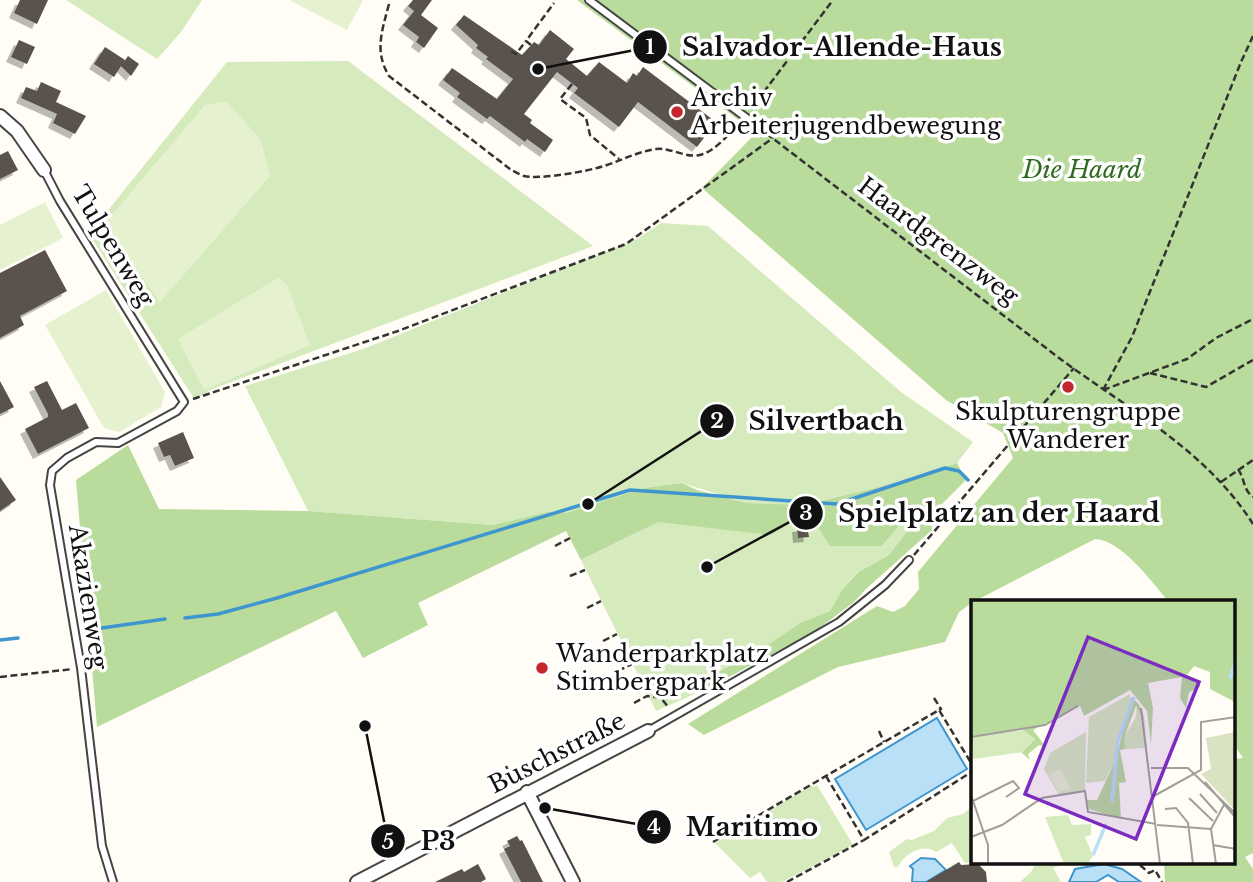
<svg xmlns="http://www.w3.org/2000/svg" width="1253" height="882" font-family="'Libre Baskerville',serif">
	<defs>
		<filter id="shadow"><feDropShadow dx="-5" dy="5" stdDeviation="0" flood-color="#0004"/></filter>
	</defs>
	<rect width="100%" height="100%" fill="#fffdf5"/>
	<!-- green -->
	<path fill="#d5ebbd" d="M66,0H202L181,32L157,59Z
		M348,61L593,246L210,390L195,400L89,234L227,62Z
		M661,223L708,226L901,392L973,442L957,463L899,482L805,505L747,503L682,483L644,488L567,514L547,512L493,525L308,511L245,386L363,349L637,239Z
		M642,517L771,535L796,520L813,518L882,546L904,520H917L889,555L857,572L842,590L830,611L800,623L766,646L698,684L708,688L656,711L581,560L642,530Z
		M812,785L813,787L817,785L853,845L782,882H767L760,872L750,878L715,843Z
		M973,806V862L965,863L952,843L936,852C925,843 905,852 898,867H894L889,852L907,839L912,840L934,831L947,818L963,814Z
		M1036,863H1067L1053,868L1061,882H1020L1031,872Z"/>
	<!-- forest -->
	<path fill="#b9dc9c" d="M577,0H1253V853L1245,857L1253,869V882H1165L1164,863H1234V759L1243,758L1234,745V602H1166L1164,596C1149,578 1120,540 1095,539L973,602L959,612L945,642L838,667L704,735L688,724L877,606L893,612L905,606L919,589L918,572L1013,458L1003,433L946,400L702,188L756,133Z
		M128,445L159,509L308,511L493,525L547,512L567,513L644,488L682,483L697,490L747,503L805,505L899,482L957,463L966,480L931,515L932,530L866,589L854,602L814,632L708,688L697,684L766,646L800,623L830,611L842,590L858,572L889,555L916,520H904L882,546H830L812,518L796,520L771,535L658,522L581,560L566,531L418,603L428,625L363,658L336,611L97,727L76,480Z"/>
	<!-- pitch -->
	<path fill="#e6f2cf" d="M289,0H363L347,30Z
		M226,101L261,140L270,176L160,302L104,224L205,105Z
		M45,202L63,238L0,270V225Z
		M279,277L287,285L310,345L204,390L178,339Z
		M106,290L165,392L161,407L119,432L104,428L45,325Z"/>
	<!-- water -->
	<path fill="#b9e0f7" stroke="#3f96cf" stroke-width="2" d="M937,718L967,769L866,830L835,779Z
		M921,858L935,859L946,870L926,882H912L913,869L910,866Z
		M1104,864L1122,869L1141,882H1119L1108,875L1096,882H1069L1075,869Z"/>
	<g fill="none" stroke-linecap="round" stroke-linejoin="round">
		<!-- stream -->
		<path stroke="#3f96cf" stroke-width="3.5" d="M185,618L218,614L277,598L630,490L837,504L945,468L959,471L968,480
			M102,628L165,619
			M0,640L18,638"/>
	</g>
	<!-- building -->
	<path fill="#5a524d" filter="url(#shadow)" d="M20,0H48L37,24L14,13Z
		M413,0H432L421,15L438,28L424,48L416,42L419,37L403,25L414,11L408,6Z
		M464,15L522,55L534,42L539,45L550,30L574,49L566,59L587,76L599,62L627,83L633,73L637,76L643,67L716,122L697,147L638,102L619,127L574,93L578,88L557,72L524,114L532,120L530,123L553,140L545,152L527,139L525,142L490,116L487,119L457,97L460,93L443,80L452,68L497,99L513,79L486,59L488,57L476,48L478,45L456,25Z
		M19,40L35,47L27,64L11,57Z
		M105,47L125,60L114,77L94,64Z
		M128,56L139,64L131,76L121,66Z
		M41,82L61,91L56,102L86,116L75,134L53,123L57,114L21,98L26,87L37,91Z
		M8,151L18,170L0,179V155Z
		M45,250L67,291L20,316L24,325L0,338V273Z
		M0,381L14,407L0,414Z
		M47,381L62,410L76,403L89,428L38,454L25,429L48,417V414L34,387Z
		M183,432L194,458L175,466L170,455L164,457L158,443Z
		M0,477L16,500L0,511Z
		M807,526L809,537L798,538L797,527Z
		M517,836L520,841L522,840L543,882H521L504,849L510,846L507,841Z
		M959,862L961,865L978,864L986,872L987,882H926Z
		M478,864L486,879L481,882H435L462,869L464,872Z"/>
	<g fill="none" stroke-linecap="round" stroke-linejoin="round">
		<!-- lane casing -->
		<g stroke="#444" stroke-width="10">
			<path id="lane" d="M589,0L752,122
				M44,170L60,201L184,402L177,411L118,443L96,442L67,458L52,471L50,485L81,668L102,846L113,882
				M648,731L839,622L885,585L909,560"/>
		</g>
		<!-- street casing -->
		<g stroke="#444" stroke-width="16">
			<path id="street" d="M0,116L17,131L44,170
				M527,792L573,882
				M357,882L648,731"/>
		</g>
		<!-- path -->
		<path stroke="#333" stroke-width="2.5" stroke-dasharray="7 3.5" stroke-linecap="butt" d="M389,4C382,31 374,51 389,76L510,169C514,171 520,175 524,176C539,180 589,171 604,166C622,160 637,152 656,149C671,147 688,160 703,154C717,149 730,133 740,122
			M531,45L526,41L554,3
			M511,51L516,54L526,41
			M572,84L560,99L586,118L590,135L619,159
			M751,109L833,0
			M758,127L1059,358C1128,409 1206,450 1253,524
			M1150,373L1206,387L1253,360
			M1103,390L1132,337L1241,62L1253,36
			M1103,390L1187,359L1216,338L1253,319
			M193,399L398,331L626,244L773,138
			M1238,469C1245,479 1243,490 1253,497
			M1221,482L1253,460
			M555,546L570,538
			M914,555L1074,368
			M570,576L585,570
			M587,608L601,601
			M603,641L617,634
			M618,671L632,664
			M0,677L73,669
			M934,698L941,709L939,710
			M634,703L647,696L661,698L669,708
			M879,731L884,742
			M506,766L515,785
			M826,776L864,840L973,771
			M713,842L939,710L973,766
			M1140,865L1149,873L1155,870L1162,882
			M787,882L864,840"/>
		<!-- lane -->
		<use href="#lane" stroke="#fff" stroke-width="6"/>
		<!-- street -->
		<use href="#street" stroke="#fff" stroke-width="12"/>
	</g>
	<!-- markers -->
	<g fill="#c4262e" stroke="#fff" stroke-width="2.5">
		<circle cx="677" cy="112" r="7"/>
		<circle cx="1068" cy="387" r="7"/>
		<circle cx="542" cy="668" r="7"/>
	</g>
	<g text-anchor="middle" stroke-width="7" stroke-linejoin="round" paint-order="stroke">
		<!-- poi labels -->
		<g font-size="24" fill="#111" stroke="#fff" text-anchor="start">
			<text x="691" y="106">Archiv<tspan x="691" dy="28">Arbeiterjugendbewegung</tspan></text>
			<text x="1068" y="420" text-anchor="middle">Skulpturengruppe<tspan x="1068" dy="28">Wanderer</tspan></text>
			<text x="556" y="662">Wanderparkplatz<tspan x="556" dy="28">Stimbergpark</tspan></text>
		</g>
		<!-- park labels -->
		<g font-size="24" font-style="italic" fill="#2f6b1f" stroke="#fff">
			<text x="1082" y="178">Die Haard</text>
		</g>
		<!-- street labels -->
		<g font-size="24" fill="#111" stroke="#fff">
			<text transform="translate(938 241) rotate(37)" y="8">Haardgrenzweg</text>
			<text transform="translate(113 246) rotate(59)" y="8">Tulpenweg</text>
			<text transform="translate(88 597) rotate(81)" y="8">Akazienweg</text>
			<text transform="translate(557 753) rotate(-27)" y="8">Buschstraße</text>
		</g>
	</g>
	<!-- overview -->
	<g transform="translate(971 600)">
		<rect width="264" height="264" fill="#fffdf5"/>
		<path d="M159,94L158,119L149,133L145,159L134,181L115,183L118,117ZM166,105L173,121L176,148L154,149L151,140L165,117ZM53,130L64,139L53,152L2,159L0,137ZM115,132L114,190L88,195L73,169L79,153ZM97,215L101,225L120,224V235L114,237L122,256L116,264H93L74,217Z" fill="#d5ebbd"/>
		<path d="M0,0H264V102L239,89V72L223,66L216,75L229,81V87L218,92L215,108L209,98L211,77L177,83L182,108L180,144L176,111L159,90L113,116L109,106L62,130L75,147L68,145L57,154L59,160L51,153L64,139L50,128L0,136ZM160,97L168,104L173,117L176,140L173,121L165,106L153,138L154,149L149,150L155,182L148,183L150,219L118,209L116,200H126L145,159Z" fill="#b9dc9c"/>
		<path d="M264,132H265L264,210L230,174L240,169L235,138Z" fill="#d9e3c4"/>
		<path d="M90,169L100,189L87,192L78,174Z" fill="#e6f2cf"/>
		<path fill="none" stroke="#b9e0f7" stroke-width="3.5" d="M259,79L265,58M141,202L147,140L163,97M122,255L135,224"/>
		<path fill="none" stroke="#a09f9a" stroke-width="2" d="M170,108L189,264M0,137L74,125L107,106M180,168H217L265,214M234,182L265,218M229,194L246,213M0,195L17,245V264M183,196L230,170V122L265,117M218,198L242,221M2,201L42,181L48,188L35,197M194,209L205,208L217,223L222,264M186,225L240,229M0,237L31,225L71,198L114,191L117,212L185,224M242,245L265,249M245,264L240,229L254,203"/>
		<path fill="#7b2cbf" fill-opacity="0.15" stroke="#7b2cbf" stroke-width="3.5" d="M117,37L228,82L165,239L54,194Z"/>
		<rect width="264" height="264" fill="none" stroke="#111" stroke-width="3.5"/>
	</g>
	<!-- callouts -->
	<path fill="none" stroke="#111" stroke-width="2.5" d="M538 69L650 47M588 504L717 421M707 567L806 513M545 808L654 827M365 726L388 841"/>
	<g fill="#111" stroke="#fff" stroke-width="2.5">
		<circle cx="538" cy="69" r="7"/>
		<circle cx="588" cy="504" r="7"/>
		<circle cx="707" cy="567" r="7"/>
		<circle cx="545" cy="808" r="7"/>
		<circle cx="365" cy="726" r="7"/>
		<circle cx="650" cy="47" r="18"/>
		<circle cx="717" cy="421" r="18"/>
		<circle cx="806" cy="513" r="18"/>
		<circle cx="654" cy="827" r="18"/>
		<circle cx="388" cy="841" r="18"/>
	</g>
	<g font-size="21" text-anchor="middle" font-weight="bold" fill="#fff">
		<text x="650" y="54">1</text>
		<text x="717" y="428">2</text>
		<text x="806" y="520">3</text>
		<text x="654" y="834">4</text>
		<text x="388" y="849">5</text>
	</g>
	<g font-size="26" text-anchor="middle" font-weight="bold" fill="#111" stroke="#fff" stroke-width="7" stroke-linejoin="round" paint-order="stroke">
		<text x="842" y="56">Salvador-Allende-Haus</text>
		<text x="826" y="430">Silvertbach</text>
		<text x="999" y="522">Spielplatz an der Haard</text>
		<text x="752" y="836">Maritimo</text>
		<text x="438" y="850">P3</text>
	</g>
</svg>
